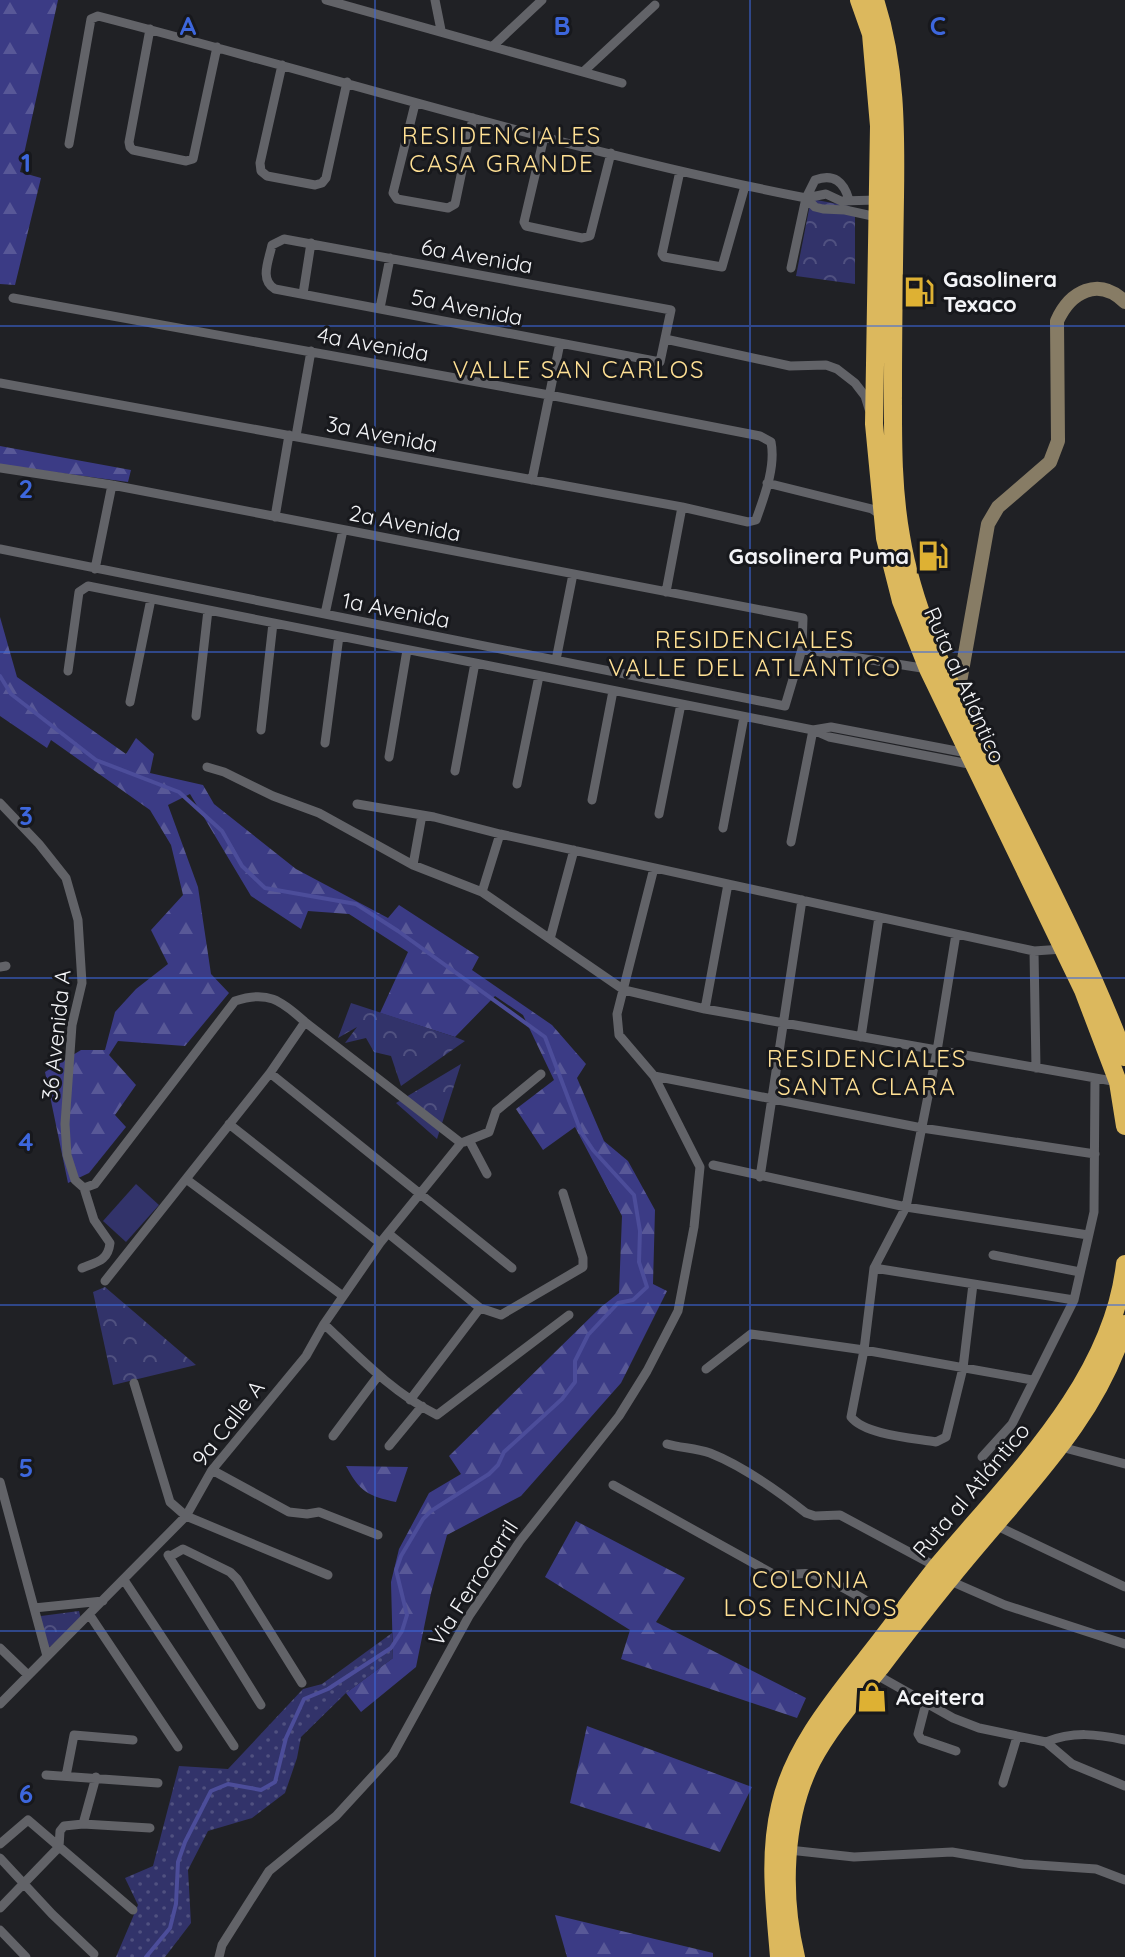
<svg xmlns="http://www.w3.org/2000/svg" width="1125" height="1957" font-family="Quicksand,sans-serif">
	<defs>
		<pattern id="grass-dots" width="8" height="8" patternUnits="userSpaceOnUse" patternTransform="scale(2)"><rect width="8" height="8" fill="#32336a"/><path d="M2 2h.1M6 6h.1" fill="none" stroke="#505180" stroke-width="1.8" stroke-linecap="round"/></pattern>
		<pattern id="forest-firs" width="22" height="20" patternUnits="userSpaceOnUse" patternTransform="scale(2)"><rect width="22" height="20" fill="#3b3b85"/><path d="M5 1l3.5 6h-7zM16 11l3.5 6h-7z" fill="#585897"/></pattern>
		<pattern id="park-crowns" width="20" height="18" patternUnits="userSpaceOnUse" patternTransform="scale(2)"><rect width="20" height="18" fill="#32336a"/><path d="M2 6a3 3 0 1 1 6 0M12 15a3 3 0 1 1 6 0" fill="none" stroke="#505180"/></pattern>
	</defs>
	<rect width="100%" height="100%" fill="#202125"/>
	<!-- grass -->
	<path fill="url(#grass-dots)" d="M392,1633L393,1658L346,1693L301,1737L297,1758L285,1793L252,1818L208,1831L188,1870L191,1923L165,1957H116L138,1905L125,1878L153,1866L179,1766L228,1769L303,1689L322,1684Z"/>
	<!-- forest -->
	<path fill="url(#forest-firs)" d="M0,0H58L20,172L41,178L15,285L0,284Z
		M0,446L131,470L128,482L0,465Z
		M0,617L17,677L126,754L136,738L154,754L150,773L203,785L214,804L296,869L388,918L399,905L479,957L472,970L552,1025L586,1064L577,1078L604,1141L628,1161L655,1210L653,1284L667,1291L621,1383L521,1496L447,1535L431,1593L416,1667L361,1712L346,1693L393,1658L391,1582L399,1549L429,1493L461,1474L449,1456L601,1307L619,1293L622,1216L575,1127L543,1150L516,1109L554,1080L523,1015L495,996L455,1037L380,1013L408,952L349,914L308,911L301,929L251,896L190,794L168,805L198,887L211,974L229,993L185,1046L118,1041L109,1055L136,1085L115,1115L126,1127L89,1173L68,1183L45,1072L81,1050H105L115,1012L136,989L168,964L151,930L183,895L171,845L150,810L51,740L47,748L0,716Z
		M346,1466L408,1467L396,1502C368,1496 360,1492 346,1466Z
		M576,1521L685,1578L656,1622L806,1698L797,1718L621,1659L630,1630L545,1577Z
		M587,1726L752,1787L720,1852L570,1803Z
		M555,1915L713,1953V1957H567Z"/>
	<!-- park -->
	<path fill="url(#park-crowns)" d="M811,199L849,206L855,211V284L796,276Z
		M351,1003L455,1037L465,1041L401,1086L391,1056L374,1052L366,1038L345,1043L357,1027L338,1038Z
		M461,1064L437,1139L396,1103Z
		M105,1287L196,1365L113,1385L93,1292Z
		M79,1611L81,1619L50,1647L47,1646L39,1619L41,1616Z"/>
	<!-- pitch -->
	<path fill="#32336a" d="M136,1184L159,1205L126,1242L103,1221Z"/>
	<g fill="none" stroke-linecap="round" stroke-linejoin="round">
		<!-- stream -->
		<path stroke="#4c4d9a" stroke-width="4" d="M0,676L11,694L96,760L179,792L222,831L242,866L265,888L356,904L398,931L545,1037L581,1132L593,1150L634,1195L640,1231L639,1262L647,1287L633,1300L618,1303L588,1335L575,1361V1382L562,1399L504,1452L498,1465L489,1474L431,1511L423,1519L401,1556L396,1570L407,1615L402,1631L391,1648L328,1689L304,1699L286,1738L275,1782L261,1790L228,1784L211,1791L185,1842L178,1862L176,1904L170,1928L146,1957"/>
		<!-- street -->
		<path stroke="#626368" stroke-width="9" d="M326,0L622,83
			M435,0L441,30
			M150,29L129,142L130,147L133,150L186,161L193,159L217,47
			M493,46L542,0
			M282,65L260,163L261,171L267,176L315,185L322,183L326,178L347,82
			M583,72L655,5
			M415,104L393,193L397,199L448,208L455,204L473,118
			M544,137L524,222L526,226L582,238L590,236L611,153
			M69,144L91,19L98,16C334,77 567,151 806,198L826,194L841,201L877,200
			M680,171L662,254L664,257L722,267L745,186
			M806,198L815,207L823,209L845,210L877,217
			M284,239L671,310L660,362L275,289C259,280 269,260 272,245Z
			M791,268L806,198L815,180C834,173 844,182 849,200
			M303,294L311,243
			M380,308L390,258
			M665,339L790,366L826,365L837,369L855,383L865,396L869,409
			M0,383L682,507L748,522L756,520C764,497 776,467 771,442L760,436L549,395L13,298
			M296,436L311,351
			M0,468L112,485L803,618L802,649L785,706L0,549
			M532,480L560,343
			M767,483L872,509L881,515
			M275,517L289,435
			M95,569L112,485
			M666,592L682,507
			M325,614L343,530
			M802,649L928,669
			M556,660L573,574
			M68,671L79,592L88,586L813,730L829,737L974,765
			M130,702L151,599
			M196,716L208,610
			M261,730L273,623
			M813,730L831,727L967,753
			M325,743L339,636
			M389,757L407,650
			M207,767L224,772L273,796L319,813L413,865L482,892L624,990L705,1009L1118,1082
			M455,771L475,663
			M517,784L539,676
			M592,800L613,691
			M0,803L39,844L66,878L78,920L82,983L72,1025L65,1124L67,1155L75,1180L84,1188L94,1220L110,1243C108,1261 97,1262 82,1268
			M357,804L434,817L500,834L1034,951L1063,949
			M659,814L681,704
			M723,828L744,717
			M791,842L813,730
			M413,865L422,815
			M482,892L500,834
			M956,934L937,1051L906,1207L874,1268L864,1350L851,1417C865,1435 913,1438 936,1442L946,1437L963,1368L973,1284
			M550,939L574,850
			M1034,951L1036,1068
			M0,967L6,966
			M705,1009L728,884
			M305,1022L461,1143
			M861,1037L879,917
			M270,1073L512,1268
			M654,1076L922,1128L1095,1154
			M229,1124L380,1243
			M469,1140L489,1132L496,1111L541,1074
			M464,1142L469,1140L487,1174
			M713,1165L906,1207L1088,1235
			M760,1177L802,900
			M186,1179L343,1296
			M84,1188L95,1184L235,1001C267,990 281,1000 305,1022L270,1073L105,1281
			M389,1234L480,1308L501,1315L583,1267V1258L563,1193
			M993,1255L1080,1272
			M874,1268L1074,1300
			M324,1324C359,1357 393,1393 437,1415L569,1315
			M706,1369L751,1334L864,1350L1032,1380
			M134,1383L170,1502L186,1516L328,1575
			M410,1400L480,1308
			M333,1436L378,1376
			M667,1444C681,1448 696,1448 710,1453C743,1466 778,1491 806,1513L815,1516L840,1515L937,1567
			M389,1446L422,1406
			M1061,1447L1125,1464
			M982,1457L1012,1424L1074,1300L1094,1212L1095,1078
			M212,1470L289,1512L307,1514L319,1512L378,1535
			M0,1482L47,1656
			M613,1485L773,1574C787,1577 798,1572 812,1574C831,1578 878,1608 898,1619
			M995,1525L1125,1587
			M168,1555L261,1705
			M169,1557L183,1549L230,1572L237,1579L302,1683
			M124,1580L234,1746
			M948,1580L1005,1605L1125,1644
			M34,1608L103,1601
			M89,1614L178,1747
			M0,1648L28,1675
			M875,1674L953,1718L979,1728L1046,1742L1072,1764L1125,1786
			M926,1703L918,1734L921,1739L956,1751
			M0,1704L186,1516L212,1470L306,1356L324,1324L380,1243L461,1143
			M1046,1742C1073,1731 1097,1734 1125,1740
			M46,1775L158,1783
			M66,1776L74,1735L133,1740
			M1003,1783L1017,1737
			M83,1824L96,1777
			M0,1844L28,1820L133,1910
			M789,1850L854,1857L952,1852L1023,1864L1096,1869L1125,1880
			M0,1858L52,1914L94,1954
			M0,1908L59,1847L60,1831L64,1826L83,1824L150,1828
			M0,1930L26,1957
			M219,1957L222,1945L269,1871L336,1816L393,1754L469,1616L520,1541L619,1416L647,1371L678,1311L694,1227L700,1167L654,1076L619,1035L617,1014L654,868"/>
		<!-- secondary -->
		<path stroke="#877c65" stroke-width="14" d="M957,699L988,524L998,507L1050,462L1058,441L1057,321C1070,292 1098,276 1125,302"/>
		<!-- highway -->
		<path stroke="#dcb85d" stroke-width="18" d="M859,0L871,34L879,126L874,424L885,538L901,601L928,669L1083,990L1118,1082L1125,1126
			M875,0C896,64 896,130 895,197C894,260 893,322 893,385C893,435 892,486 901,536C913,610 947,678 979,745C1029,848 1085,950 1125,1057
			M779,1957C775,1906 768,1857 780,1806C792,1751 831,1703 865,1660C890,1629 914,1595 939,1564C1012,1477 1112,1382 1125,1264
			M796,1957C781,1895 783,1818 812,1761C830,1727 856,1698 880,1668C912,1626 944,1585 978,1545C1034,1478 1100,1411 1125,1324"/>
	</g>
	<!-- grid -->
	<path fill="none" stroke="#3d67dd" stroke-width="2" stroke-opacity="0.55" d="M375,0V1957M750,0V1957M0,326H1125M0,652H1125M0,978H1125M0,1305H1125M0,1631H1125"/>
	<!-- icons -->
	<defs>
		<g id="fuel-bare" transform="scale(2.4)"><path d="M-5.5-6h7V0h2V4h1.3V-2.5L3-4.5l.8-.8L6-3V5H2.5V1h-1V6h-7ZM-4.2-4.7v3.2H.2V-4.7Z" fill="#deb133" stroke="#17181c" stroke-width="2.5" paint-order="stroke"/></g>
		<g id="shop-bare" transform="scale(2.4)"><path d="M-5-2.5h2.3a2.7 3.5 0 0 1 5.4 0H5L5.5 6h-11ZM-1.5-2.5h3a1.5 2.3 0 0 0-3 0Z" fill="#deb133" stroke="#17181c" stroke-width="2.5" paint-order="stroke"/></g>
	</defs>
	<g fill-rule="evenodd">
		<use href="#fuel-bare" x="919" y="292"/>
		<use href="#fuel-bare" x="933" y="556"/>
		<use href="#shop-bare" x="872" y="1697"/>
	</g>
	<g text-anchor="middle" stroke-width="6" stroke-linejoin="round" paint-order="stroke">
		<!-- street labels -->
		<g font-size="22" fill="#f3f4f7" stroke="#17181c">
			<text transform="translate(477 256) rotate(10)" y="8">6a Avenida</text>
			<text transform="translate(467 307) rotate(11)" y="8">5a Avenida</text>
			<text transform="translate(373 344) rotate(10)" y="8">4a Avenida</text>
			<text transform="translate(382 434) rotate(11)" y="8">3a Avenida</text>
			<text transform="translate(405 523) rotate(11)" y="8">2a Avenida</text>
			<text transform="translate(396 610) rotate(11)" y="8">1a Avenida</text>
			<text transform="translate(965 685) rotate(66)" y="8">Ruta al Atlántico</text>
			<text transform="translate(56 1035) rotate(-84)" y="8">36 Avenida A</text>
			<text transform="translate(228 1423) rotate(-52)" y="8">9a Calle A</text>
			<text transform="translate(971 1490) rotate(-50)" y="8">Ruta al Atlántico</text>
			<text transform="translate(473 1583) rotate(-57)" y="8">Via Ferrocarril</text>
		</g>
		<!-- poi labels -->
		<g font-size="22" font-weight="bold" fill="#f3f4f7" stroke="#17181c" text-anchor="start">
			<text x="943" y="287">Gasolinera<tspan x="943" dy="25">Texaco</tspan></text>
			<text x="909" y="564" text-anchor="end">Gasolinera Puma</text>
			<text x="896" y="1705">Aceitera</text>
		</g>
		<!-- neighbourhood labels -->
		<g font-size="24" letter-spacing="2" fill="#ffe094" stroke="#17181c">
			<text x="502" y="144">RESIDENCIALES<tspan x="502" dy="28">CASA GRANDE</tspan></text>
			<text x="579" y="378">VALLE SAN CARLOS</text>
			<text x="755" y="648">RESIDENCIALES<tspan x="755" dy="28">VALLE DEL ATLÁNTICO</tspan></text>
			<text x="867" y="1067">RESIDENCIALES<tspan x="867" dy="28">SANTA CLARA</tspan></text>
			<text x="811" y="1588">COLONIA<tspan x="811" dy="28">LOS ENCINOS</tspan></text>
		</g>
	</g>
	<g font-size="26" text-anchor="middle" font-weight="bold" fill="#3d67dd" stroke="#17181c" stroke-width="6" stroke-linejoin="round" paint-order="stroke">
		<text x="188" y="35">A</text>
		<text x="562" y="35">B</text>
		<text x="938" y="35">C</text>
		<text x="26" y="172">1</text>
		<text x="26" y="498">2</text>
		<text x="26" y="825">3</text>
		<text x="26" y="1151">4</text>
		<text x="26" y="1477">5</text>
		<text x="26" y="1803">6</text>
	</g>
</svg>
